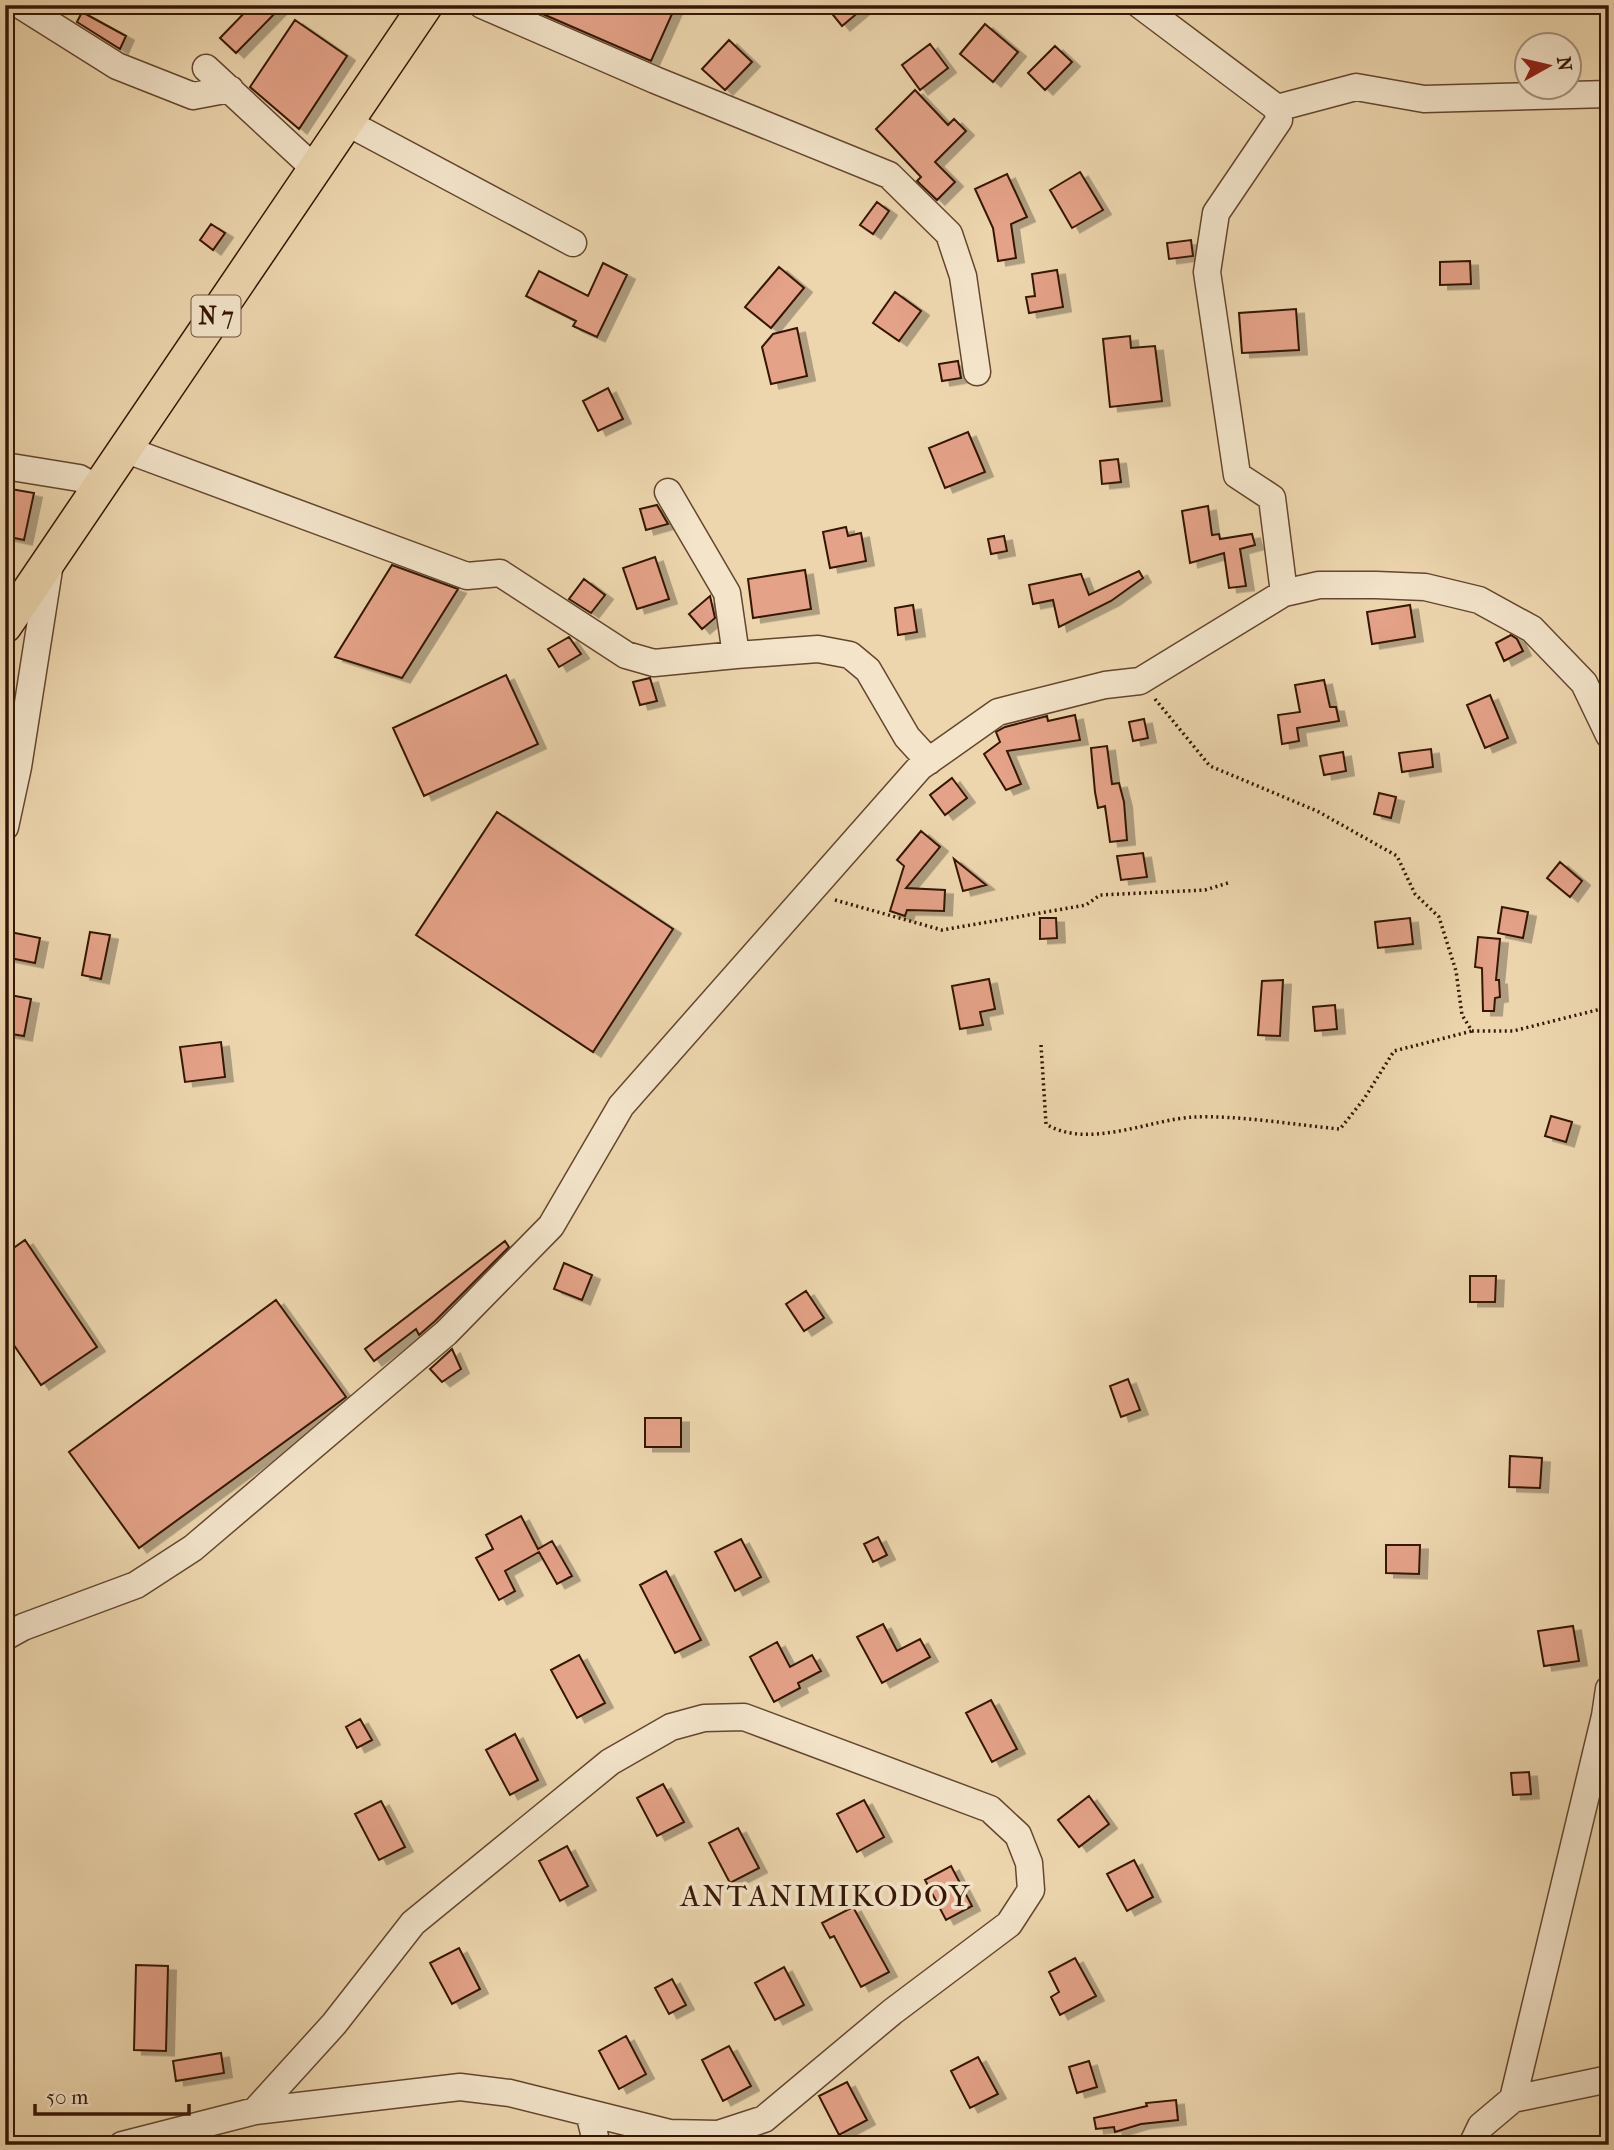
<svg xmlns="http://www.w3.org/2000/svg" width="1614" height="2150" font-family="'IM FELL French Canon',serif">
	<defs>
		<filter id="shadow"><feDropShadow dx="8" dy="4.5" stdDeviation="0" flood-color="#0004"/></filter>
	</defs>
	<rect width="100%" height="100%" fill="#edd6ae"/>
	<filter id="stains"><feTurbulence type="fractalNoise" baseFrequency=".00286" numOctaves="4"/><feColorMatrix values="0 0 0 0 .2 0 0 0 0 .09 0 0 0 0 .02 0 0 0 .5 -.17"/></filter>
	<radialGradient id="worn" r=".72"><stop offset=".6" stop-color="#630" stop-opacity="0"/><stop offset="1" stop-color="#630" stop-opacity=".3"/></radialGradient>
	<!-- building -->
	<path fill="#e4a288" stroke="#361604" stroke-width="2" filter="url(#shadow)" d="M252,5H283L236,53L220,38Z
		M522,5H676L651,61Z
		M825,5H867L842,26Z
		M82,12L126,36L120,49L77,22Z
		M295,20L347,56L299,129L250,87Z
		M985,24L1018,52L993,82L960,54Z
		M729,40L752,62L725,90L702,69Z
		M930,44L948,68L920,90L902,65Z
		M1055,46L1072,62L1045,90L1028,73Z
		M915,90L948,125L954,119L966,131L935,162L955,182L937,200L917,181L921,177L876,129Z
		M1080,172L1103,210L1072,228L1050,190Z
		M1007,174L1027,217L1011,224L1016,258L998,261L993,228L975,189Z
		M877,202L889,211L873,234L860,225Z
		M211,224L225,233L213,250L200,240Z
		M1191,240L1193,256L1169,259L1167,243Z
		M1470,261L1471,284L1440,285V262Z
		M603,263L627,275L597,337L573,326L576,321L526,296L539,271L588,296Z
		M779,267L804,288L771,328L745,307Z
		M1057,270L1063,307L1029,313L1026,297L1035,296L1032,274Z
		M895,292L921,311L899,341L873,323Z
		M1296,309L1299,350L1242,353L1239,313Z
		M797,328L807,376L771,384L762,347L773,334Z
		M1130,336L1131,348L1155,346L1162,401L1110,407L1103,339Z
		M958,361L961,378L942,381L939,364Z
		M608,388L623,419L598,431L583,401Z
		M968,432L985,472L945,488L929,448Z
		M1118,459L1121,482L1102,484L1100,461Z
		M5,488L34,493L24,540L5,536Z
		M657,505L668,524L646,530L640,509Z
		M1208,506L1212,535L1219,534L1220,539L1252,534L1255,545L1240,549L1246,586L1229,588L1224,553L1190,563L1182,511Z
		M846,527L848,536L861,533L866,561L830,568L823,532Z
		M1004,536L1007,551L991,554L988,539Z
		M655,557L669,599L637,609L623,568Z
		M392,565L458,589L402,678L335,657Z
		M805,570L811,609L753,618L748,579Z
		M1139,571L1143,578L1111,601L1059,627L1053,600L1033,604L1029,585L1081,574L1089,595Z
		M584,579L605,595L591,613L569,599Z
		M710,596L715,618L702,629L689,614Z
		M913,605L917,632L898,635L895,608Z
		M1410,605L1415,637L1372,644L1367,612Z
		M1511,635L1517,639L1523,651L1504,661L1496,643Z
		M569,637L581,654L559,667L548,649Z
		M506,675L538,744L424,796L393,728Z
		M650,678L657,701L640,705L633,682Z
		M1324,680L1330,707H1336L1339,721L1297,728L1299,741L1282,744L1278,715L1300,712L1295,685Z
		M1490,695L1508,738L1485,748L1467,705Z
		M1075,715L1080,740L1007,751L1021,784L1006,790L984,754L1000,742L996,732L1005,727L1047,716L1048,721Z
		M1144,719L1148,738L1133,741L1129,722Z
		M1107,746L1112,784L1119,783L1124,802L1127,840L1110,842L1105,806L1098,808L1095,792L1091,748Z
		M1431,749L1433,767L1402,772L1399,753Z
		M1343,752L1346,771L1324,775L1320,756Z
		M952,778L967,798L945,815L930,795Z
		M1379,793L1396,797L1391,818L1374,814Z
		M497,812L673,929L593,1052L416,935Z
		M921,831L940,847L906,888L945,890L944,911L907,910L905,916L890,911L904,866L897,860Z
		M1143,853L1147,877L1121,880L1117,856Z
		M954,859L986,885L963,891Z
		M1560,862L1582,881L1570,897L1547,878Z
		M1502,907L1528,912L1523,938L1498,933Z
		M1040,918H1056L1057,938L1040,939Z
		M1410,918L1413,944L1378,948L1375,922Z
		M5,931L40,938L35,963L5,957Z
		M90,932L110,935L101,979L82,975Z
		M1478,937L1500,939L1496,980H1499L1500,997L1495,998L1494,1011H1483L1482,968L1475,967Z
		M989,979L995,1009L980,1012L983,1025L960,1029L952,986Z
		M1283,980L1280,1036L1258,1035L1262,981Z
		M5,994L31,999L24,1036L5,1033Z
		M1335,1005L1337,1029L1315,1031L1313,1007Z
		M221,1042L225,1077L185,1082L180,1047Z
		M1551,1116L1572,1122L1566,1142L1545,1136Z
		M25,1240L97,1347L41,1385L5,1332V1254Z
		M505,1241L509,1247L435,1321L419,1335L416,1329L374,1361L365,1349Z
		M564,1263L592,1275L582,1300L554,1289Z
		M1470,1276H1496L1495,1302H1470Z
		M806,1291L824,1318L804,1331L786,1304Z
		M276,1300L346,1397L139,1548L69,1452Z
		M452,1349L461,1369L442,1382L430,1369Z
		M1128,1379L1140,1410L1121,1417L1110,1386Z
		M645,1418H681V1447H645Z
		M1510,1456L1542,1458L1540,1488L1509,1487Z
		M521,1516L538,1549L552,1541L572,1576L557,1584L539,1552L505,1571L515,1591L499,1600L476,1558L493,1549L486,1535Z
		M878,1537L887,1555L873,1562L864,1544Z
		M741,1539L761,1577L735,1591L715,1552Z
		M1386,1545H1420L1419,1574L1386,1573Z
		M666,1571L701,1640L675,1653L640,1585Z
		M883,1624L897,1651L920,1639L930,1657L882,1683L857,1637Z
		M1573,1626L1579,1661L1544,1666L1538,1631Z
		M777,1642L790,1667L812,1655L821,1671L798,1683L800,1688L774,1702L750,1657Z
		M579,1655L605,1703L577,1718L551,1670Z
		M991,1700L1017,1749L992,1762L966,1713Z
		M360,1719L372,1740L357,1748L346,1727Z
		M515,1734L538,1780L510,1795L486,1750Z
		M1529,1772L1531,1794L1513,1795L1511,1773Z
		M663,1784L684,1822L657,1836L637,1798Z
		M1089,1796L1109,1824L1079,1847L1058,1820Z
		M864,1800L884,1837L857,1852L837,1814Z
		M381,1801L405,1847L379,1860L355,1814Z
		M738,1828L759,1868L730,1883L709,1843Z
		M567,1846L588,1886L560,1901L539,1861Z
		M1134,1860L1153,1897L1127,1911L1107,1874Z
		M951,1866L972,1906L946,1920L925,1880Z
		M853,1907L889,1972L861,1987L834,1936L830,1938L822,1923Z
		M459,1948L480,1989L452,2004L430,1963Z
		M1075,1958L1096,1996L1060,2015L1051,1997L1059,1992L1049,1972Z
		M136,1965L168,1966L166,2051L134,2050Z
		M784,1967L804,2005L775,2020L755,1983Z
		M672,1979L686,2005L669,2014L655,1988Z
		M626,2036L646,2074L619,2089L599,2051Z
		M729,2046L751,2086L723,2101L702,2060Z
		M221,2053L224,2073L176,2081L173,2061Z
		M978,2057L998,2094L970,2108L951,2071Z
		M1089,2061L1097,2087L1077,2093L1069,2067Z
		M847,2082L867,2120L839,2135L819,2096Z
		M1176,2100L1178,2120L1141,2124L1115,2132L1114,2127L1096,2129L1094,2118L1147,2106L1146,2103Z"/>
	<g fill="none" stroke-linecap="round" stroke-linejoin="round">
		<!-- minor casing -->
		<g stroke="#64462e" stroke-width="29">
			<path id="minor" d="M20,5L117,66L193,96L230,89
				M482,5L655,80L889,175L949,234L963,276L977,372
				M1140,5L1277,108
				M206,68L314,168
				M346,122L573,243
				M127,450L467,576L500,573L626,655L654,663L736,655
				M5,466L79,478L97,488
				M668,492L727,593L736,655L818,649L850,655L868,670L907,737L929,761
				M1284,593L1272,498L1237,475L1207,272L1216,213L1279,120L1277,108L1356,87L1424,99L1609,94
				M5,827L18,767L50,563
				M5,1637L23,1627L136,1585L193,1548L446,1333L551,1226L621,1106L920,767L998,712L1105,685L1140,681L1284,593L1319,585H1376L1425,587L1479,600L1532,629L1584,683L1609,735
				M1513,2099L1609,2079
				M589,2113L597,2145
				M122,2145L255,2111L460,2087L510,2093L670,2133L718,2134L764,2119L892,2012L1009,1924L1031,1890L1029,1863L1018,1835L990,1809L744,1717L704,1718L671,1727L610,1762L413,1923L334,2024L255,2111
				M1472,2145L1481,2126L1513,2099L1605,1716L1609,1689"/>
		</g>
		<!-- major casing -->
		<g stroke="#361604" stroke-width="36">
			<path id="major" d="M5,626L426,5"/>
		</g>
		<!-- path -->
		<path stroke="#361604" stroke-width="3.5" stroke-dasharray="2 3.5" stroke-linecap="butt" d="M1155,699L1210,766L1317,811L1397,856L1415,894L1439,917L1456,971L1462,1015L1472,1031H1513L1609,1007
			M835,900L942,930L1086,905L1100,895L1205,890L1228,883
			M1041,1045L1046,1124C1088,1150 1151,1119 1194,1117C1237,1115 1296,1125 1340,1129L1364,1099L1394,1051L1472,1031"/>
		<!-- minor -->
		<use href="#minor" stroke="#f3e4ca" stroke-width="26"/>
		<!-- major -->
		<use href="#major" stroke="#edd6ae" stroke-width="33"/>
	</g>
	<g text-anchor="middle" stroke-width="7" stroke-linejoin="round" paint-order="stroke">
		<!-- shield labels -->
		<rect fill="#f3e4ca" stroke="#6f543f" stroke-width="2" x="191.5" y="295.5" width="49" height="41" rx="5"/>
		<g font-size="24" font-weight="bold" fill="#361604">
			<text x="216" y="324">N 7</text>
		</g>
		<!-- quarter labels -->
		<g font-size="30" letter-spacing="2" fill="#361604" stroke="#f3e4ca">
			<text x="826" y="1906">ANTANIMIKODOY</text>
		</g>
	</g>
	<!-- margin -->
	<rect width="1614" height="2150" fill="none" stroke="#edd6ae" stroke-width="28"/>
	<rect x="7" y="7" width="1600" height="2136" fill="none" stroke="#361604" stroke-width="3.5"/>
	<rect x="14" y="14" width="1586" height="2122" fill="none" stroke="#361604" stroke-width="2"/>
	<!-- north arrow -->
	<g transform="translate(1548 66) rotate(82)"><circle r="33" fill="#f3e4ca" stroke="#a7927b" stroke-width="2"/>
	<path d="M0-5L12 26L0 18L-12 26Z" fill="#8f2418"/>
	<text y="-10" font-size="19" font-weight="bold" text-anchor="middle" fill="#361604">N</text>
	</g>
	<!-- scale -->
	<path d="M35 2104v10h154v-10" fill="none" stroke="#361604" stroke-width="3.5"/>
	<text x="46" y="2104" font-size="21" fill="#361604" stroke="#f3e4ca" stroke-width="5" paint-order="stroke">50 m</text>
	<rect width="100%" height="100%" filter="url(#stains)"/>
	<rect width="100%" height="100%" fill="url(#worn)"/>
</svg>
